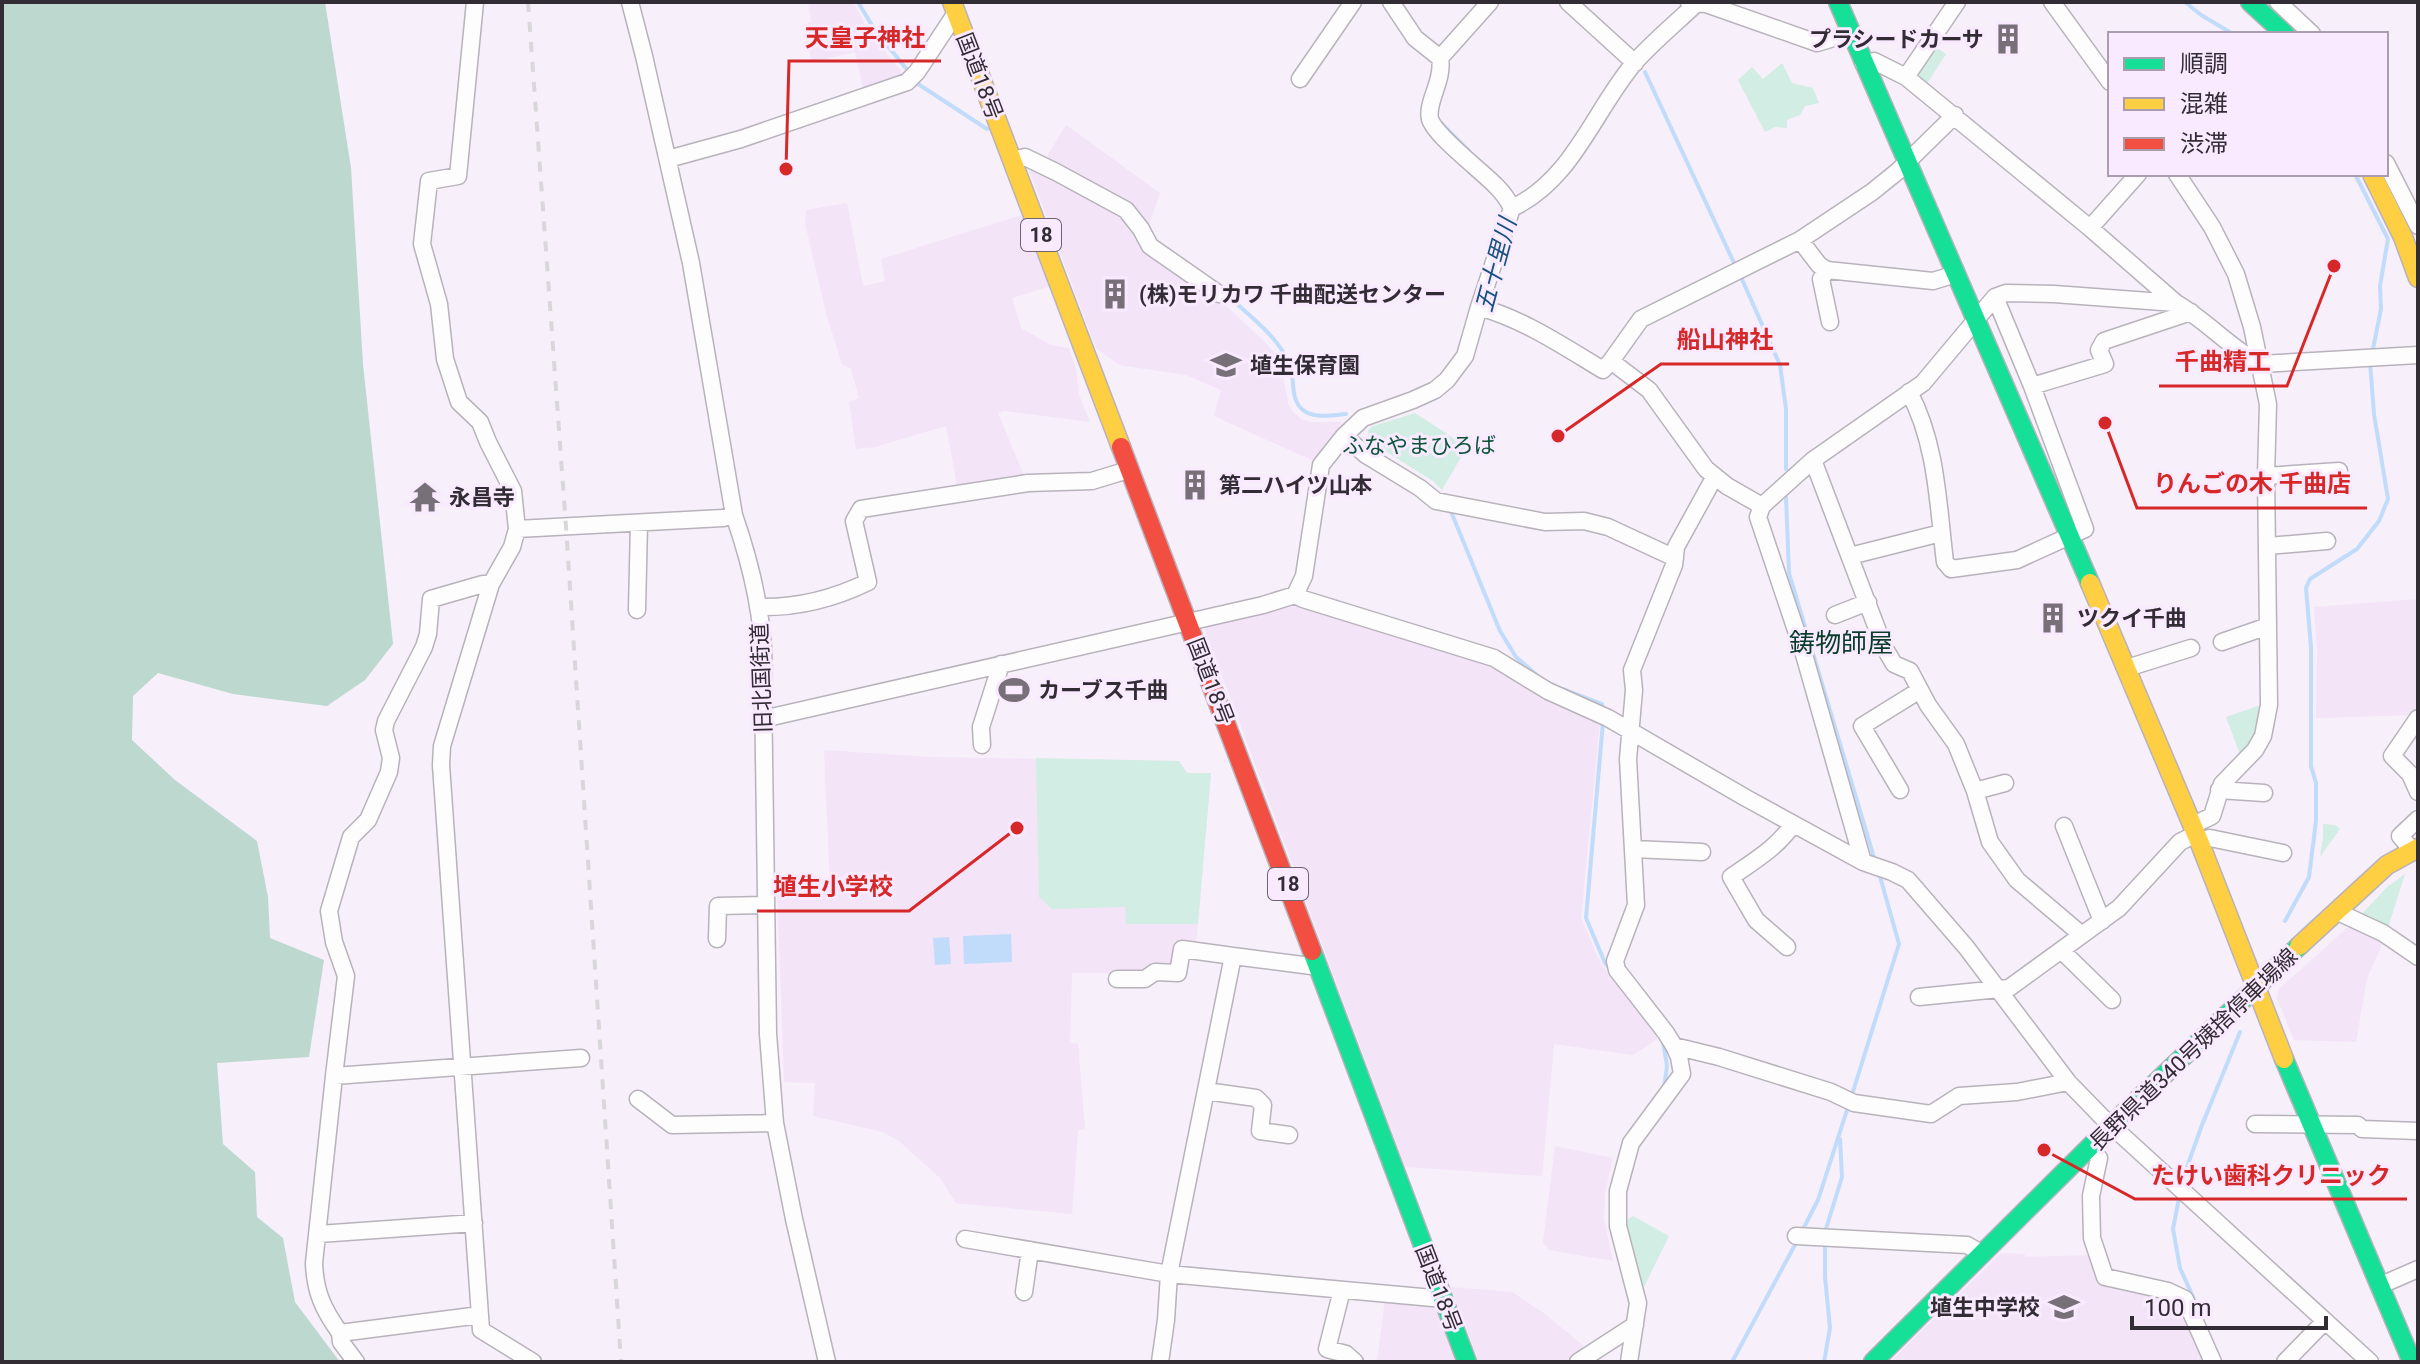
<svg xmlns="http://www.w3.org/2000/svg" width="2420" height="1364" font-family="Roboto,'Noto Sans JP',sans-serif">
	<rect width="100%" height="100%" fill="#f7effa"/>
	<!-- built -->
	<path fill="#f3e4f8" d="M808,2H853L870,33L905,76L864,92L855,52L812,62L803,25L811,22Z
		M1066,125L1160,193L1149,225L1143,226L1049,163L1048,154Z
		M1027,165L1114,210L1219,299L1268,345L1279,360L1282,370L1288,403L1293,412L1301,419L1311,422H1343L1316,462L1214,416L1221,390L1186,375L1119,365L1096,348Z
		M847,203L863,286L885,281L881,259L1022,215L1050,286L1012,298L1021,328L1051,345L1069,348L1076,368L1079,395L1090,422L1004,411L998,413L1024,476L957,485L946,426L875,447L856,449L849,402L859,398L851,369L842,364L827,317L805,223L806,210Z
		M2418,599V695L2414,715L2316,718L2317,649L2314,607Z
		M1298,605L1490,661L1600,720L1581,918L1601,964L1658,1039L1633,1055L1554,1044L1542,1176L1405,1167L1204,627Z
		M824,750L930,757L1179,761L1187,773H1211L1196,945L1175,940L1173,965L1141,973H1072L1070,1043L1078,1044L1085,1129L1078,1130L1072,1214L956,1203L940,1178L899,1141L883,1132L813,1116L815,1083L784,1082L777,886L830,883Z
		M2348,927L2379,937L2384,941L2367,978L2356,1042L2294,1040L2277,998L2279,989Z
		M1555,1146L1613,1158L1605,1193L1604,1219L1613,1261L1549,1250L1543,1242Z
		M2001,1253L2024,1254L2026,1257L2093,1255L2101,1281L2167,1297L2178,1303L2185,1311L2206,1362H1890Z
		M1451,1287L1512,1292L1545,1314L1586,1348L1565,1362H1479Z
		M1385,1299L1434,1303L1456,1362H1377Z"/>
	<!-- green -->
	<path fill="#d2ede3" d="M1934,46L1946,54L1926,85L1917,78L1916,73Z
		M1782,63L1792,83L1813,88L1819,103L1805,106L1800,115L1787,120V128L1775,127L1765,132L1738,80L1752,67L1763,79Z
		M1415,413L1467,447L1442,490L1433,481L1369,441L1368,430L1373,426Z
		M2264,704L2258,733L2241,757L2226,717Z
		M1036,758L1179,761L1187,773H1211L1198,924H1126L1125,907L1052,909L1039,897Z
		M2323,824L2335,825L2340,829L2320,857L2323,838Z
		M2405,874L2388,928L2359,917L2387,887Z
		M1633,1216L1669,1236L1643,1289L1625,1229L1624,1222Z"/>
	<!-- forest -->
	<path fill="#bdd8cf" d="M2,2H325L351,168L363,364L393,644L365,680L327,706L233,694L158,673L133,696L132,740L175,780L257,841L268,897L270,938L324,960L309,1057L217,1063L223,1144L255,1172L257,1217L283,1238L295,1302L340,1362H2Z"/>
	<!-- water -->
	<path fill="#c1dbfb" d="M1011,934L1012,962L964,964L963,936Z
		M949,937L951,964L935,965L933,938Z"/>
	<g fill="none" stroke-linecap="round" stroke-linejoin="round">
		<!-- stream -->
		<path stroke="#c1dbfb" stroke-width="4" d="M858,2L874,29L909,72
			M2185,2L2201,15L2233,34
			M1645,72L1735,265
			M915,82L987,129
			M1441,123L1469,151
			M2355,174L2388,239L2380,286L2381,309L2372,354
			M1741,277L1780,365L1786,409V469
			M1225,293C1247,314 1277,335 1289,363C1296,378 1289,399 1303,410C1314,419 1333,415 1346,414
			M1364,442L1374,451
			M1786,497L1789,573L1875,861
			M1450,509L1500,631L1516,657L1538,676
			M1563,689L1602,704L1603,709
			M1603,722L1586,918L1605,963L1611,970
			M2285,921L2309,877L2316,821V783L2311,766V647L2306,588L2310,579L2357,549L2379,521L2388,499L2374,414L2370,362
			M1663,1041L1667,1066L1664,1088
			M1851,1098L1899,944L1879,873
			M2182,1181L2202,1125L2240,1032
			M2179,1198L2173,1229L2180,1268L2194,1299
			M1825,1232L1842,1177L1840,1139
			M1801,1233L1818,1200L1848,1107
			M1732,1362L1797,1241
			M1824,1362L1830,1328L1825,1277V1241"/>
		<!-- street casing -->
		<g stroke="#b8b2bb" stroke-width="19">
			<path id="street" d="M475,2L458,176L429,181L422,244L439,304L445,359L459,402L480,422L488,442L513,491L517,529
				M630,2L644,56L691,263L734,515C753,570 767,629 763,687L768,1034L775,1123L794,1219L827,1362
				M1391,2L1415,38L1440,58C1444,81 1426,102 1430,119C1435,136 1483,172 1497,187C1503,193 1508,200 1512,208
				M1568,2L1635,63
				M2052,2L2110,82
				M2278,2L2312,34
				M1689,3L1706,4L1817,43L1850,33
				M1440,58L1490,2
				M1863,63L1874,61L1906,77L2090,228L2176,303C2207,321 2229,347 2260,364L2418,355
				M1906,77L1957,2
				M1300,79L1353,2
				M668,159L741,139L907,82L917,72L956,13
				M1013,160L1025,157L1056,172L1126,210L1141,229L1150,246L1219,294
				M2386,163L2418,226
				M2177,174L2212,227L2236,274L2252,327L2268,404L2266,476L2269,705L2263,736L2255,750L2222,784L2212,816L2193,825
				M2090,228L2138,174
				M1800,240L1872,192L1898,171L1955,115
				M1827,270L1821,279L1830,322
				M1479,307C1523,319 1563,346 1603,370L1611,361L1649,390L1706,469L1727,486L1762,506
				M1611,361L1641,319L1800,240L1819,265L1827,270L1933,281L1956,274
				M2032,386L2105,364L2099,350L2104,341L2191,312
				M1909,392C1937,444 1938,505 1945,562L1951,569L2017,560L2085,529L2032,386L1995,297
				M1344,436L1366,455L1420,488L1436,501L1545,522L1584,521L1608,527L1675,558
				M1813,460L1884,647L1894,664L1910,671L1928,705L1956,744L1975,791L1990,842L2017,880L2082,935
				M1715,476L1676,547L1674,565L1632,670L1634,690L1628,759L1636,905L1615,961L1617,970L1666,1033L1674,1046L1719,1057L1831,1092L1854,1103L1931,1114L1959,1096L2017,1092L2068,1082
				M2266,476L2339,471
				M2268,546L2327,541
				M1850,556L1941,533
				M1295,595L1304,576L1321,465L1344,436L1363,418L1413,400L1435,390L1447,380L1465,356L1479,307L1512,208C1573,180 1594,110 1635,62C1654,41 1677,22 1698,2
				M758,607C798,608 833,599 868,582L854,521L861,509L1028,483L1092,481L1128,470
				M637,610L639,523
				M1835,615L1868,602
				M2222,642L2268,626
				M2127,668L2191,648
				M2418,718L2392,756L2410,774L2418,792
				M763,719L1263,605L1295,595L1303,599L1494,658L1548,691L1608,718L1746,798L1863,862L1892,872L1908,880L1966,947L2068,1082L2103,1118L2370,1362
				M982,745L981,727L1001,664
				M1900,790L1862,726L1920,690
				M2219,790L2264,793
				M1975,791L2005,783
				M2064,826L2102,921
				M2199,841L2210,838L2283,853
				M1633,849L1702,852
				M2412,850L2400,836L2418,819
				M1863,862L1803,651L1758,517L1762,506L1813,460L1923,383L1995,297L2006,293L2054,294L2176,303
				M2338,912L2383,933L2418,957
				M717,939L718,906L766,905
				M1787,947L1756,920L1731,877C1754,861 1778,847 1793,824
				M2062,951L2112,1000
				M1117,979H1145L1155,972L1178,973L1182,949L1233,956
				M1919,997L2009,988L2119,908L2180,842L2196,834
				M334,1076L346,976L334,942L329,911L351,837L368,820L389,772L391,758L384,730L386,721L424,647L428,634L431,599L483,584H491
				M1206,1091L1256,1098L1263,1105L1260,1131L1289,1135
				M638,1099L672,1125L775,1123
				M2255,1124L2358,1125L2362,1129L2418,1131
				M2090,1147L2099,1158L2091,1196L2092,1238L2105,1277L2168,1291L2185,1299L2213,1362
				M319,1234L474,1223
				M1796,1236L1967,1245L1983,1254
				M965,1239L1169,1274L1444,1299
				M2379,1286L2418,1269
				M1342,1290L1327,1349L1346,1354L1355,1362
				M1024,1292L1030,1250
				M480,1315L340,1333C323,1309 315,1292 314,1263L334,1076L581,1058
				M340,1333L341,1342L356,1362
				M533,1362L481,1330L441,765L442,746L491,584L512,547L517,529L723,518L734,515
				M1160,1362L1166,1320L1169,1274L1233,956L1319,967
				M1578,1362L1635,1325
				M1629,1362L1638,1303L1618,1226V1191L1631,1143L1682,1074L1679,1057L1674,1046
				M2285,1362L2325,1321"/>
		</g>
		<!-- fast casing -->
		<g stroke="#b8b2bb" stroke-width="21">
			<path id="fast" d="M1838,2L2090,583
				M2250,2L2285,34
				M1312,951L1467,1362
				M2284,1059L2412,1362
				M1873,1362L2122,1115L2299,946"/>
		</g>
		<!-- slow casing -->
		<g stroke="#b8b2bb" stroke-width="21">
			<path id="slow" d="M952,2L1121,447
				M2372,174L2403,237L2418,278
				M2090,583L2199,841L2284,1059
				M2299,946L2387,865L2418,848"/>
		</g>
		<!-- jam casing -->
		<g stroke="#b8b2bb" stroke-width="21">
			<path id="jam" d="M1121,447L1312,951"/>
		</g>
		<!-- street -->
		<use href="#street" stroke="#fefdfe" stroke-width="16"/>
		<!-- fast -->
		<use href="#fast" stroke="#16e098" stroke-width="18"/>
		<!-- slow -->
		<use href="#slow" stroke="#ffcf43" stroke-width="18"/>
		<!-- jam -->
		<use href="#jam" stroke="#f24e42" stroke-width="18"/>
		<!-- rail -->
		<path stroke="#dad7db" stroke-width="4" stroke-dasharray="10 10" stroke-linecap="butt" d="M528,2L566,527L621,1362"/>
	</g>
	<!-- icons -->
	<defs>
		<g id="building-bare" transform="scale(2.4)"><path d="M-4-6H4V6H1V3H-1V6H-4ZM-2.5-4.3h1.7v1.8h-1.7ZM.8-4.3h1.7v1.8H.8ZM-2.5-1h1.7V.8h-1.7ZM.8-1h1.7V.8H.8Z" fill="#777079" stroke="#faeaff" stroke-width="2.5" paint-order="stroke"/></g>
		<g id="school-bare" transform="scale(2.4)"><path d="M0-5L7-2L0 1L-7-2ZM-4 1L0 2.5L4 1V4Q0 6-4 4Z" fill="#777079" stroke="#faeaff" stroke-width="2.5" paint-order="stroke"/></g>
		<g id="temple-bare" transform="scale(2.4)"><path d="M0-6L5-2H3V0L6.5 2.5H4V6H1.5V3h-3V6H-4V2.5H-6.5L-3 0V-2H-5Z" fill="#777079" stroke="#faeaff" stroke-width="2.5" paint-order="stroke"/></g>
		<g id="stadium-bare" transform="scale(2.4)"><path d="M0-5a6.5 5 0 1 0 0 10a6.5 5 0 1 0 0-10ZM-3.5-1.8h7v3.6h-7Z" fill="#777079" stroke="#faeaff" stroke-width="2.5" paint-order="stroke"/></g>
	</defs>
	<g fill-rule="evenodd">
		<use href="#building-bare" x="2008" y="39"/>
		<use href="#building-bare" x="1115" y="294"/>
		<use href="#school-bare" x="1226" y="365"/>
		<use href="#building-bare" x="1195" y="485"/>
		<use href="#temple-bare" x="425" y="497"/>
		<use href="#building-bare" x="2053" y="618"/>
		<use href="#stadium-bare" x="1014" y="690"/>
		<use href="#school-bare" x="2064" y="1307"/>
	</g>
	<g text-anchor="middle" stroke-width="6" stroke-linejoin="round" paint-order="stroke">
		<!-- shield labels -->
		<g fill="#faeaff" stroke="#6e6571" stroke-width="2">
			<rect x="1021" y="219" width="40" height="32" rx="6"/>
			<rect x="1268" y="868" width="40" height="32" rx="6"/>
		</g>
		<g font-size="20" font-weight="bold" fill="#322c34">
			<text x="1041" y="242">18</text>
			<text x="1288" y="891">18</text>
		</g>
		<!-- poi labels -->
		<g font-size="22" font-weight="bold" fill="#322c34" stroke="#faeaff" text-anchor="start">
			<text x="1984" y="47" text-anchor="end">プラシードカーサ</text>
			<text x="1139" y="302">(株)モリカワ 千曲配送センター</text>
			<text x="1250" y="373">埴生保育園</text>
			<text x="1219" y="493">第二ハイツ山本</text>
			<text x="449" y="505">永昌寺</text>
			<text x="2077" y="626">ツクイ千曲</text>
			<text x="1038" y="698">カーブス千曲</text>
			<text x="2040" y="1315" text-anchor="end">埴生中学校</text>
		</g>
		<!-- street labels -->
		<g font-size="22" fill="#322c34" stroke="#faeaff">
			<text transform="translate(980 76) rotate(69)" y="8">国道18号</text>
			<text transform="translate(761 678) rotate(-92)" y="8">旧北国街道</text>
			<text transform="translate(1211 681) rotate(69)" y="8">国道18号</text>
			<text transform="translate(2193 1049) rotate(-44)" y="8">長野県道340号姨捨停車場線</text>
			<text transform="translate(1439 1288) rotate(69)" y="8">国道18号</text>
		</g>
		<!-- park labels -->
		<g font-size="22" fill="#0d553b" stroke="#faeaff">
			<text x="1419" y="453">ふなやまひろば</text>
		</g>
		<!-- water labels -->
		<g font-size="24" font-style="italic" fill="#165182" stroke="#faeaff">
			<text transform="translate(1496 265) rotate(-75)" y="8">五十里川</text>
		</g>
		<!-- quarter labels -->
		<g font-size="26" fill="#083b2a" stroke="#faeaff">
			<text x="1841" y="652">鋳物師屋</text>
		</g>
	</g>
	<!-- callouts -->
	<path fill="none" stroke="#d62828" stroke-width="3" d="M786 169L789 61H941M1558 436L1661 364H1789M2334 266L2287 386H2159M2105 423L2137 508H2367M1017 828L909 911H757M2044 1150L2135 1199H2407"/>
	<g fill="#d62828" stroke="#faeaff" stroke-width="3">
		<circle cx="786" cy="169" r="8"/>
		<circle cx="1558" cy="436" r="8"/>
		<circle cx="2334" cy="266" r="8"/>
		<circle cx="2105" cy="423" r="8"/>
		<circle cx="1017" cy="828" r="8"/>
		<circle cx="2044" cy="1150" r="8"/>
	</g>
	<g font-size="24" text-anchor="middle" font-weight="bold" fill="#d62828" stroke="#faeaff" stroke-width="6" stroke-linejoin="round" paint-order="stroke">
		<text x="865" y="46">天皇子神社</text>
		<text x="1725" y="348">船山神社</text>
		<text x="2223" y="370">千曲精工</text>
		<text x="2252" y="492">りんごの木 千曲店</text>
		<text x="833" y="895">埴生小学校</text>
		<text x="2271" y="1184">たけい歯科クリニック</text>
	</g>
	<!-- border -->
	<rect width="2420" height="1364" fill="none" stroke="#322c34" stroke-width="8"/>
	<!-- legend -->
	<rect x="2108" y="32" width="280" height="144" fill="#faeaff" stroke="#aa9eae" stroke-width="2"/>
	<rect x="2124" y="58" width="40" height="12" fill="#16e098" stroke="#aa9eae" stroke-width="2"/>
	<text x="2180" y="72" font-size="24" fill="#322c34">順調</text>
	<rect x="2124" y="98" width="40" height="12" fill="#ffcf43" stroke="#aa9eae" stroke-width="2"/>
	<text x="2180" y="112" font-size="24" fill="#322c34">混雑</text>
	<rect x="2124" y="138" width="40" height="12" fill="#f24e42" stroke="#aa9eae" stroke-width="2"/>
	<text x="2180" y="152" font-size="24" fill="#322c34">渋滞</text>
	<!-- scale -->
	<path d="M2132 1316v12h194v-12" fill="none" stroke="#322c34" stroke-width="4"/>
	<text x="2144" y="1316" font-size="24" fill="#322c34" stroke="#faeaff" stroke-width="6" paint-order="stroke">100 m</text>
</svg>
